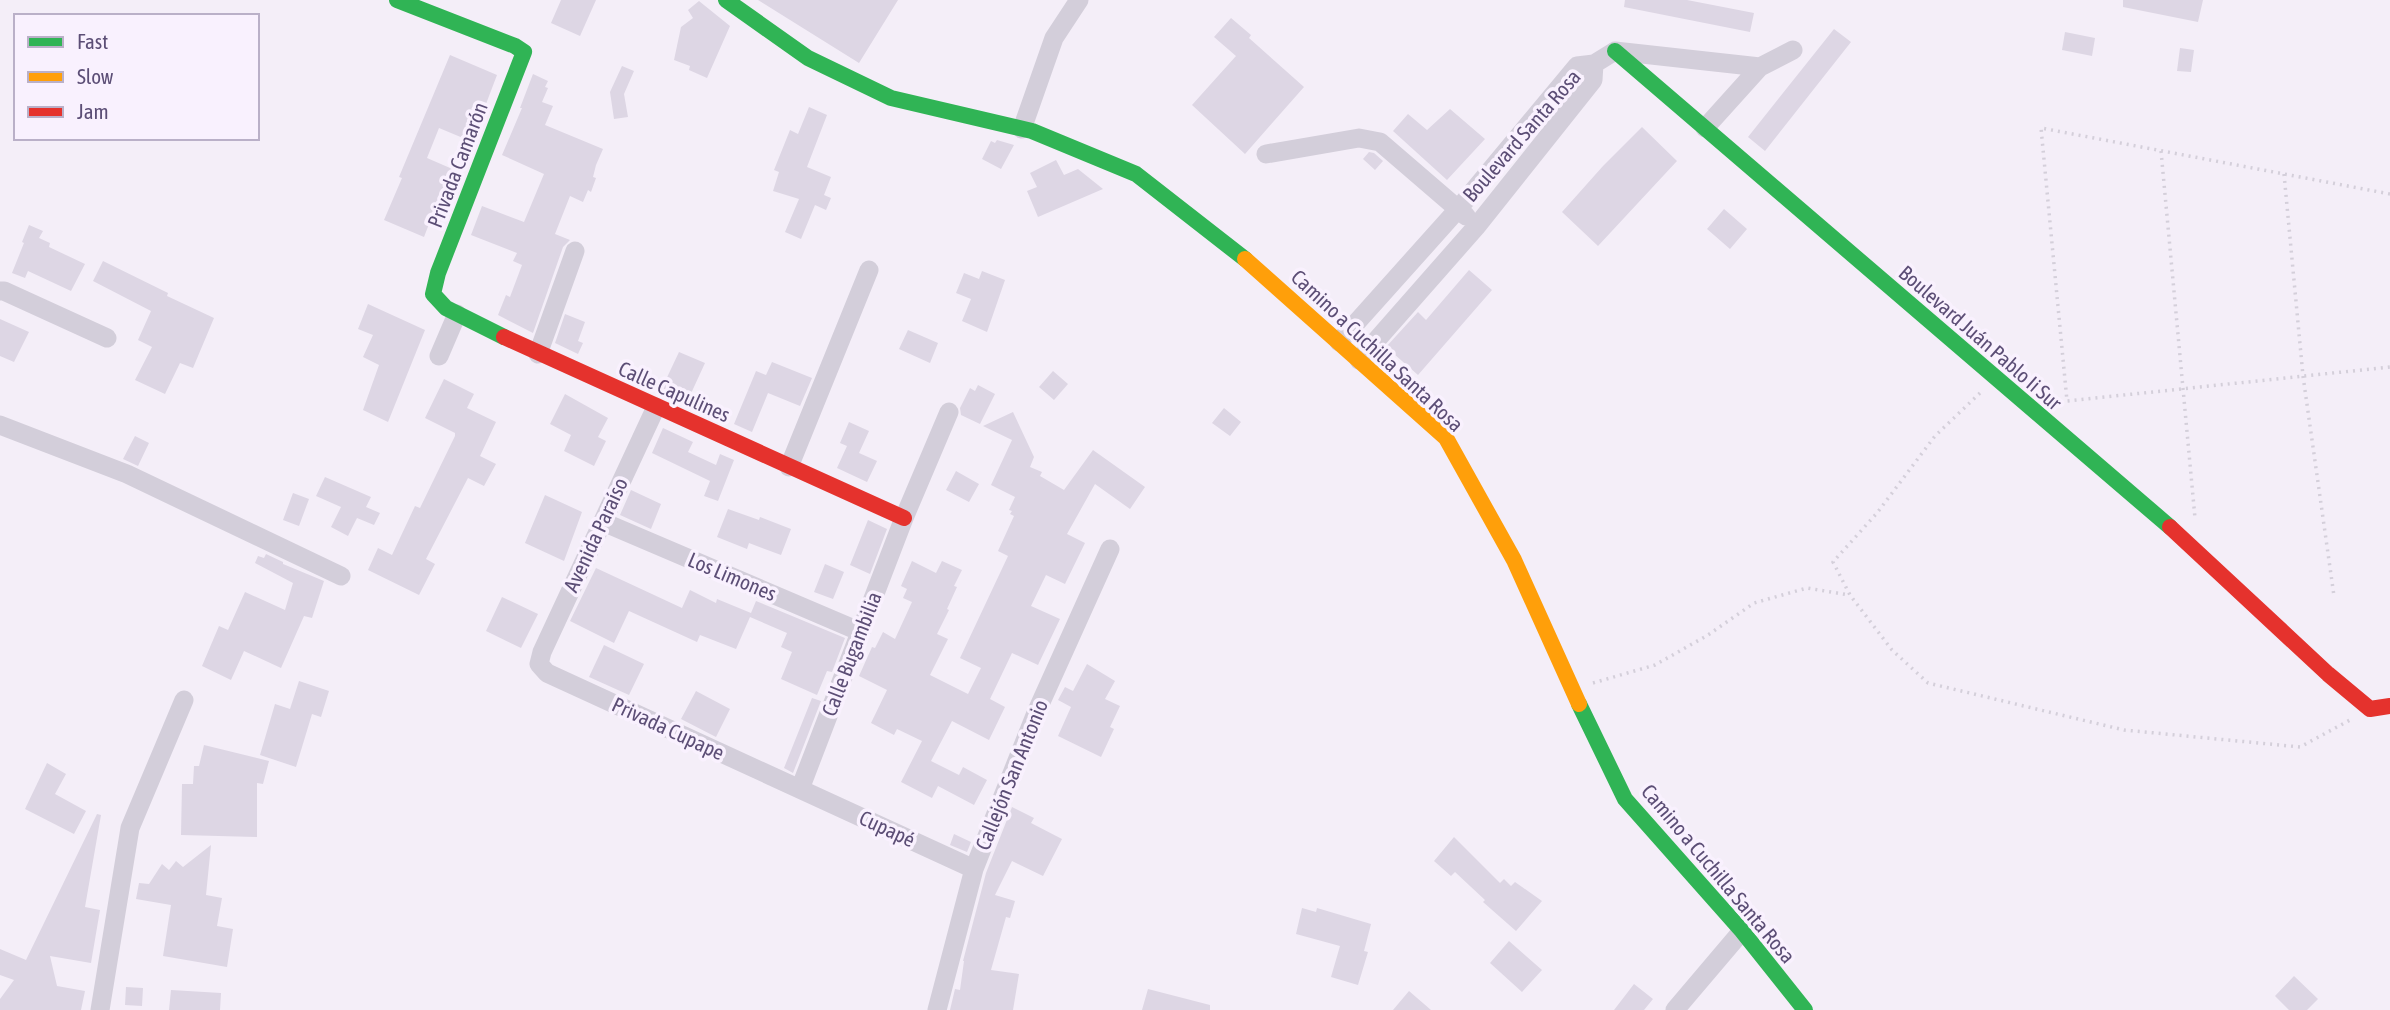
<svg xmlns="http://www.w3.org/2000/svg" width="2390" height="1010" font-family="'Asap Condensed',sans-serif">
	<rect width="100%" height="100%" fill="#f4eef8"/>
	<!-- building -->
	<path fill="#ddd6e4" d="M561,0H596L580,36L551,23Z
		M758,0H898L859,63Z
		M1625,0H1687L1754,13L1750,32L1624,7Z
		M2123,0H2203L2198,22L2123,7Z
		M699,1L730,26L707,78L689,70L690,66L674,60L681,27L693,18L688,10Z
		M1231,18L1251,35L1249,38L1304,87L1245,154L1192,105L1236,56L1214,37Z
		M1834,29L1851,42L1765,151L1748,137Z
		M2065,32L2095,38L2092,56L2062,50Z
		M2180,48L2194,50L2191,72L2177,71Z
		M450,55L497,75L478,125L469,122L463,138L439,128L427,158L457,171L447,193L451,194L440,223L436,228L429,224L424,237L384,220L402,178L399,177Z
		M622,66L634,71L624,94L628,117L614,119L610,92Z
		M533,74L548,81L545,87L548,88L542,102L553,106L545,125L603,149L596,165L593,177L596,178L591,192L588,190L583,202L570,196L555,234L570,240L563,247L533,333L498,315L506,295L510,297L522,265L513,261L517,253L471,235L482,206L524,222L544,174L502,155L522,108H520Z
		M809,107L827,115L807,167L831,177L824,195L831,198L826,210L815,205L801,239L785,232L799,199L773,191L779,172L774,170L790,130L798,134Z
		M1450,109L1485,139L1447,180L1393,131L1408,114L1427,130Z
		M1642,127L1677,161L1598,246L1562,212L1603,166Z
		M997,140L1014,145L1001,169L982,159L991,141L995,143Z
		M1369,152L1374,153L1383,161L1375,170L1363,159Z
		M1056,160L1064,175L1078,169L1103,189L1038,217L1027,191L1037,187L1030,173Z
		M1724,209L1747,229L1730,249L1707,229Z
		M29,225L43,231L39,238L50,243L49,247L85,264L71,291L28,271L25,278L12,273L24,243L22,242Z
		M103,261L168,293L167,296L214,318L193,368L180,363L165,394L135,380L152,347L138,340L151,311L93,281Z
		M1469,270L1492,290L1418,375L1386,347L1418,312L1426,320Z
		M982,271L1005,280L987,332L962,321L971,299L956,293L964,273L979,279Z
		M368,304L425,330L388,422L363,410L379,365L363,357L373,335L358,329Z
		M565,314L585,322L578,341L583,343L578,354L555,343Z
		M0,319L29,332L14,362L0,356Z
		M908,330L938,343L930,363L899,349Z
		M679,352L705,363L688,400L662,388Z
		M772,362L812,378L800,406L768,393L752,432L734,424L756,371L766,375Z
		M1053,371L1068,384L1054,400L1039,387Z
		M444,379L474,394L467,408L496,422L480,456L496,464L484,486L468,478L426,559L435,564L419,595L368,570L378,548L392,555L415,506L420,508L455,436V433L425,418Z
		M978,385L995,394L980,424L961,415L960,408L970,388L975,391Z
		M565,394L608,418L598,437L606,441L594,466L564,451L571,435L550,424Z
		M1224,408L1241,422L1230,436L1212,423Z
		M1013,412L1034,457L1030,467L1042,472L1040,476L1064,490L1093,450L1145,487L1130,509L1095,484L1067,534L1085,543L1065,584L1046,575L1031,606L1060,619L1038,665L1012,653L990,699L1005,707L989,740L952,721L931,761L959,775L963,767L987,780L974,805L938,786L932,798L901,782L922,741L897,729L894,735L871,723L887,690L859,676L872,647L875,648L883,632L895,639L912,602L903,598L907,589L901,586L912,561L936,573L942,561L962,570L954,586L957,587L947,609L949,610L937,634L948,639L930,675L968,694L981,668L960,658L1008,556L998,551L1014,516L1010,514L1012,511L1009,510L1015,497L991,485L1012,440L983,426Z
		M849,422L869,431L859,453L877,461L867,482L837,468L847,446L840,443Z
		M663,428L693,442L688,452L716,465L720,454L734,460L718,501L704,496L710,481L652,453Z
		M135,436L149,443L138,466L123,459Z
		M956,471L979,484L969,502L946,490Z
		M325,477L371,497L366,507L380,513L374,525L357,518L348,536L331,527L341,507L316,496Z
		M631,490L661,504L651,529L620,515Z
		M293,493L309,499L299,526L283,520Z
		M545,495L582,512L564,561L525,543Z
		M728,509L759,520L760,517L791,529L781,555L749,543L747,549L717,537Z
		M868,520L887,529L870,574L850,565Z
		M266,554L283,562V564L324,581L312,618L304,616L281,668L244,651L231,680L202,666L219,626L228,630L245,592L285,610L293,583L255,563L258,556L264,558Z
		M825,564L844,572L833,599L814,592Z
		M596,568L682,608L690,590L716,603L717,599L751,613L756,601L845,638L832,672L827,671L817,695L781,679L792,652L781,647L787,633L750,617L736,649L700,635L697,642L629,611L614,643L570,621Z
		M502,597L538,614L521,648L486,631Z
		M604,645L644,664L629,695L589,677Z
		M1087,664L1115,681L1105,699L1120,706L1110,727L1114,729L1101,757L1058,736L1071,707L1058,700L1065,687L1073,691Z
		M299,681L329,691L321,717L312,714L296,767L260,755L275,704L290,709Z
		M696,691L730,709L716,737L681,719Z
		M812,698L821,701L793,773L784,768Z
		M204,745L269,761L263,784L257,783V837L181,835L182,784H193L194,766H199Z
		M47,763L66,774L55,794L86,811L74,834L25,809Z
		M1012,807L1034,818L1031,823L1062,839L1043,876L1012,861L995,895L1015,901L1010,918L1006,917L991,970L1019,974L1013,1010H950L955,989L960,990L964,961H963L986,873Z
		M97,814L101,815L85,907L100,910L91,963L50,956L57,986L85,991L81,1010H0V999L14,980L0,975V949L26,960Z
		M954,834L971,842L967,852L950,845Z
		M1454,837L1500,883L1504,879L1511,886L1515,882L1542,901L1516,931L1483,902L1485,900L1455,872L1451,876L1434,861Z
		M211,845L206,895L222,898L217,926L233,929L227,967L163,956L171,905L136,899L139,883L149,884L162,864L169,870L176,861L183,867Z
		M1302,908L1316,912L1317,908L1371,924L1364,951L1368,952L1358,985L1331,977L1340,946L1296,934Z
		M1509,941L1542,970L1522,992L1490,963Z
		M2294,976L2318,999L2307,1010H2289L2275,996Z
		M1634,984L1653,999L1644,1010H1614Z
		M126,987L143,988L142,1006L125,1005Z
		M1148,989L1210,1005V1010H1142Z
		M171,990L221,993L220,1010H169Z
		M1409,991L1431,1010H1393Z"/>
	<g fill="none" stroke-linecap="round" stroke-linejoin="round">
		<!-- path -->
		<path stroke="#d4cfda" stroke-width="3.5" stroke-dasharray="2 5" stroke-linecap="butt" d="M2161,151L2195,518
			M2284,174L2303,376L2334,596
			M2390,194L2041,128L2067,401L2390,367
			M1980,393L1935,436L1877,513L1833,562L1850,595L1892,650L1928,683L2124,730L2300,747L2350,720
			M1593,683L1655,665L1708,635L1754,603L1807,588L1849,595"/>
		<!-- street -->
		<path stroke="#d3ceda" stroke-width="19" d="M1705,128L1760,67L1793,50
			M1022,129L1054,38L1079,0
			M1266,154L1359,138L1380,142L1466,216
			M0,291H4L107,338
			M1339,342L1459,208L1577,66L1594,64L1615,51L1760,67
			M538,354L575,251
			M439,356L457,314
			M1359,360L1476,227L1593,80L1594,64
			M656,407L542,652L539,664L547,673L974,869
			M0,425L127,474L341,576
			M789,467L869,270
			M603,522L861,632
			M800,789L904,518L949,412
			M100,1010L130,828L184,700
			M937,1010L974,869L1036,713L1110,549
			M1675,1010L1742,931"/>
		<!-- fast -->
		<path stroke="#30b455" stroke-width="16" d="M397,0L515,46L524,52L438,273L433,294L446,308L504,337
			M726,0L808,58L891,98L1032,131L1136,174L1245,259
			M1615,51L2170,527
			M1579,704L1625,799L1742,931L1805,1010"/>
		<!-- slow -->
		<path stroke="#ff9f0a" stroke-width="16" d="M1245,259L1446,438L1514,560L1579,704"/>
		<!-- jam -->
		<path stroke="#e5322d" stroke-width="16" d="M504,337L904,518
			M2170,527L2328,674L2370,709L2390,706"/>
	</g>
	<g text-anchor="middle" stroke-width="7" stroke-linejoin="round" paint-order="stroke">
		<!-- street labels -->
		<g font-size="21" fill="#5c4e76" stroke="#f9f1fe">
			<text transform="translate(1522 136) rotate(-49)" y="7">Boulevard Santa Rosa</text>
			<text transform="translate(458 165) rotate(-69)" y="7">Privada Camarón</text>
			<text transform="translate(1980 338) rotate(41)" y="7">Boulevard Juán Pablo Ii Sur</text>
			<text transform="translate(1377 351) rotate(43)" y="7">Camino a Cuchilla Santa Rosa</text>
			<text transform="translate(674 392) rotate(24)" y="7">Calle Capulines</text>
			<text transform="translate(596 535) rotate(-65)" y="7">Avenida Paraíso</text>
			<text transform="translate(732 577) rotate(23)" y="7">Los Limones</text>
			<text transform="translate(852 654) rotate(-69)" y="7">Calle Bugambilia</text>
			<text transform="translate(668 729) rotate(25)" y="7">Privada Cupape</text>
			<text transform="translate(1012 775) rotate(-68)" y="7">Callejón San Antonio</text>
			<text transform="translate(887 829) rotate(25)" y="7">Cupapé</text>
			<text transform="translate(1718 874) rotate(50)" y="7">Camino a Cuchilla Santa Rosa</text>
		</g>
	</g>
	<!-- legend -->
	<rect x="14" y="14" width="245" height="126" fill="#f9f1fe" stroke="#bab0c8" stroke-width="2"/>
	<rect x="28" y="37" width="35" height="10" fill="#30b455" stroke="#bab0c8" stroke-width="2"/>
	<text x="77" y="49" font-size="21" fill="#5c4e76">Fast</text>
	<rect x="28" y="72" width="35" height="10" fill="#ff9f0a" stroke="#bab0c8" stroke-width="2"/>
	<text x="77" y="84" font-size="21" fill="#5c4e76">Slow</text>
	<rect x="28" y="107" width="35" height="10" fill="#e5322d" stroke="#bab0c8" stroke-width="2"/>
	<text x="77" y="119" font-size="21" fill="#5c4e76">Jam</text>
</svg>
